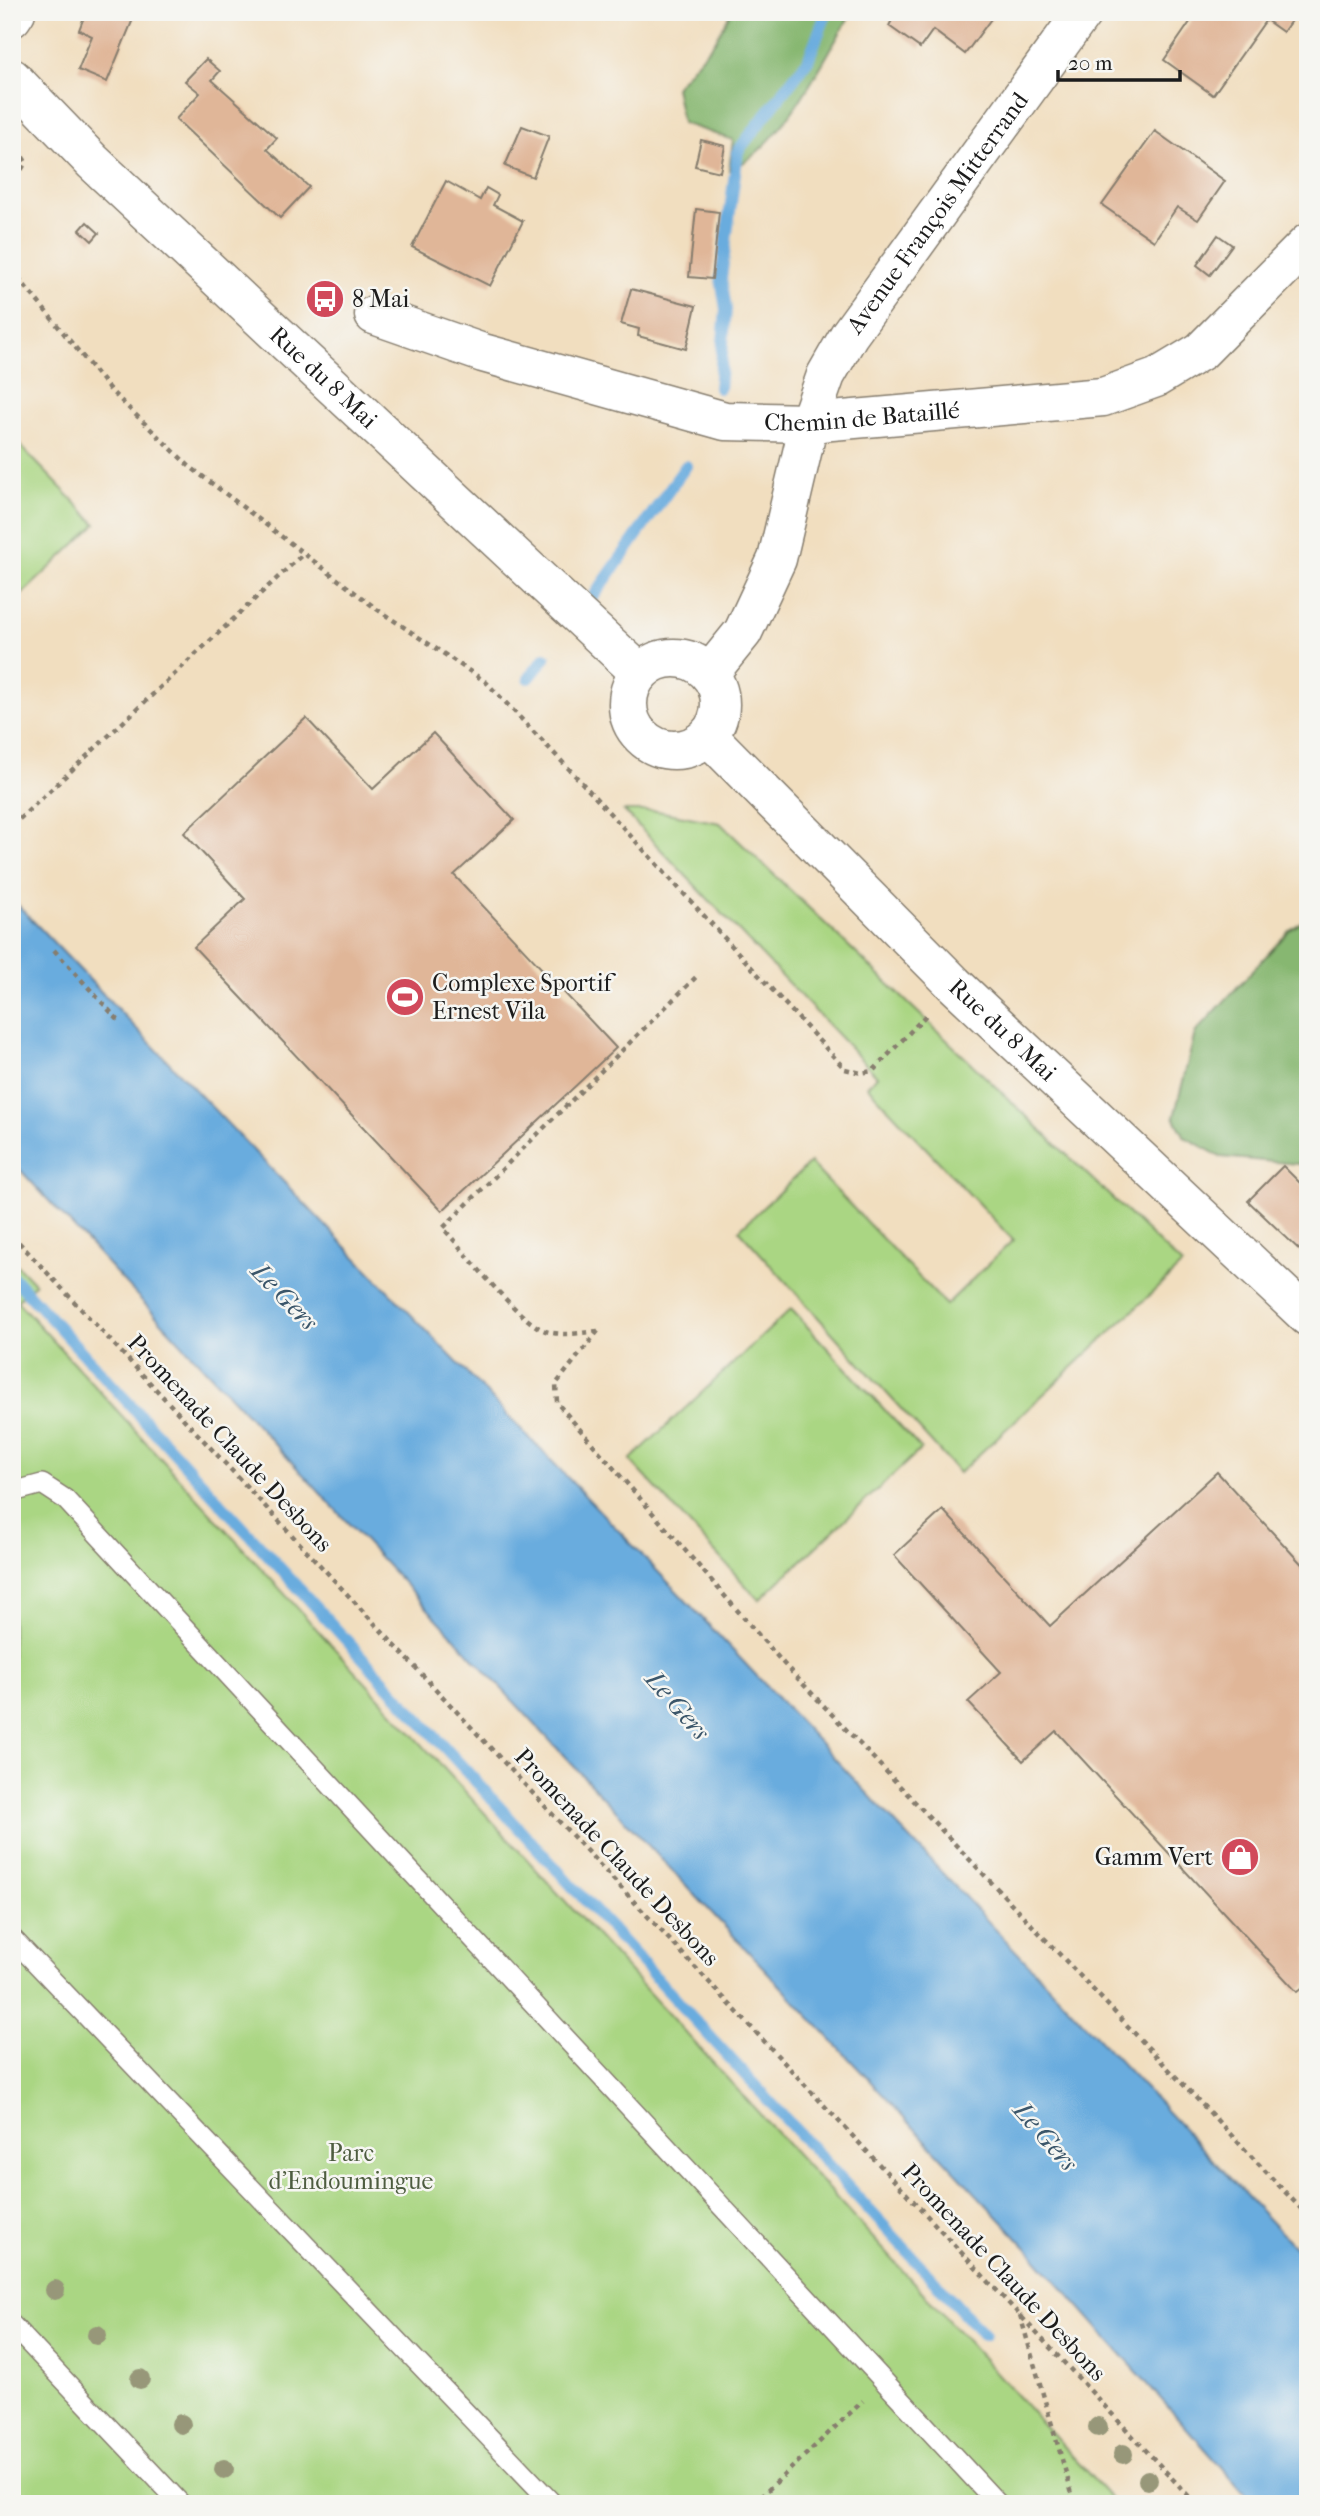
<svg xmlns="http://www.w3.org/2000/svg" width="1320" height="2516" font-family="'IM FELL French Canon',serif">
	<rect width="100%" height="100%" fill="#f6f6f2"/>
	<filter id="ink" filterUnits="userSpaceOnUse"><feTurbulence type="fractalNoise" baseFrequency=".0143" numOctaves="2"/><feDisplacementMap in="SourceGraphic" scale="14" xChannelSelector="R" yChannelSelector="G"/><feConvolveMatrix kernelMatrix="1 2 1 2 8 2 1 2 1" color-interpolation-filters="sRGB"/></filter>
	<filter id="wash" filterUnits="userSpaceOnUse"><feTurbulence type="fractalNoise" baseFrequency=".00686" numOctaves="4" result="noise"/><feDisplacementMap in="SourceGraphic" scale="28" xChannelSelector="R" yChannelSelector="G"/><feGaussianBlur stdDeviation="1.57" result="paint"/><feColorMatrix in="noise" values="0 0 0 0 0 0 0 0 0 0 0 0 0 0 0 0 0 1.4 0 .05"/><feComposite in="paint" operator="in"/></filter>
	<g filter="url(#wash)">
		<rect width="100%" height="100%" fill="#f1debf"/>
		<!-- green -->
		<path fill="#aad683" stroke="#637950" stroke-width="2" d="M12,437L96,524L12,604Z
			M624,811H657L720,823L1182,1265L959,1473L739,1230L810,1163L946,1305L1013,1240L867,1086L877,1076Z
			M12,1260L35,1284L17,1301L1116,2504H12Z
			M791,1309L921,1449L759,1600L630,1460Z"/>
		<!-- forest -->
		<path fill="#87b771" stroke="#526a46" stroke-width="2" d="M731,12H852C824,59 781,150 729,170L733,140L682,123L675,87L715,41Z
			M1308,917V1165L1221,1157L1185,1137L1174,1117L1195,1033L1289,931Z"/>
		<!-- water -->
		<path fill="#69acde" stroke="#42647d" stroke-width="2" d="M12,899L690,1605L1308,2261V2504H1254L1029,2250L568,1760L12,1161Z"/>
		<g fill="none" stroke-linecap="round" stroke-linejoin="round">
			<!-- stream -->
			<path stroke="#69acde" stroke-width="12" d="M719,388L726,309L721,278L738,151L808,60L827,12
				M594,596L686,466
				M529,678L545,658
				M12,1276L984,2335"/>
		</g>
		<g id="blocks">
			<!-- building -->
			<path fill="#e0b698" d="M86,12H136L107,82L78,70L92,36L79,30Z
				M896,12H996L965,54L933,30L920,48L889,26Z
				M1197,12H1297L1283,32L1266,20L1213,95L1164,60Z
				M206,59L220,71L212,80L277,138L267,149L309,187L280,218L176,119L200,93L185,81Z
				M522,126L549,136L533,177L505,166Z
				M1155,131L1225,181L1198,220L1177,207L1154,241L1102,205Z
				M701,140L725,146L720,172L695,166Z
				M446,181L480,200L486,188L498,195L493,205L523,221L490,286L412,247Z
				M696,209L719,212L712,279L689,277Z
				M87,222L99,233L92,241L80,230Z
				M1218,235L1232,245L1210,275L1197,265Z
				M319,287L339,302L331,311L312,296Z
				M631,289L696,306L686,349L638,336L639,329L621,324Z
				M306,718L373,789L433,733L514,820L454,875L616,1048L442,1211L194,947L245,899L184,833Z
				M1283,1166L1308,1191V1258L1248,1201Z
				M1217,1472L1308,1571V1983L1297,1992L1056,1731L1023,1761L968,1702L1001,1672L894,1555L943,1510L1050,1626Z"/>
		</g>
	</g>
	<g filter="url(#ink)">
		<use href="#blocks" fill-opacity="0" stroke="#867d6e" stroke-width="2"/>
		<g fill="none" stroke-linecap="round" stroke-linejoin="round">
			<!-- service casing -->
			<g stroke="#867d6e" stroke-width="22">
				<path id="service" d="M12,1494L16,1491L42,1484L65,1499L998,2504
					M12,1938L553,2504
					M12,2325L181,2504"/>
			</g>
			<!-- minor casing -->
			<g stroke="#867d6e" stroke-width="41">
				<g id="minor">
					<path d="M12,18L16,12"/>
					<path id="s1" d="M374,315L483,353L725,421L809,423L1103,397L1156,378L1201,351L1308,243"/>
					<path id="s2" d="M709,674L743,632L777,559L809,423L826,375L849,335L1083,12"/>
				</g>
			</g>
			<!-- tertiary casing -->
			<g stroke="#867d6e" stroke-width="41">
				<g id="tertiary">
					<path id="s3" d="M12,78L93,162L640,673"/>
					<circle cx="674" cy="704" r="46"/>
					<path id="s4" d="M708,736L954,984L1308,1317"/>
				</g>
			</g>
			<!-- path -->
			<path stroke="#867d6e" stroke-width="4.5" stroke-dasharray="5 5" stroke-linecap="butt" d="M12,140L26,162L12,186
				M12,270L111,391L189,466L378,610L486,682L571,771L845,1069L861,1073L873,1071L927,1014
				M12,826L304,553
				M54,950L119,1021
				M12,1235L1196,2504
				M598,1331L556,1384L557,1403L784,1664L1308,2216
				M598,1331C580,1333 560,1337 543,1330C515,1317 466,1253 443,1228L698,975
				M1020,2315L1075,2504
				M753,2504L863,2401"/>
			<!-- service -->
			<use href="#service" stroke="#fff" stroke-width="19"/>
			<!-- minor -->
			<use href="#minor" stroke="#fff" stroke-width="38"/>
			<!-- tertiary -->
			<use href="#tertiary" stroke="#fff" stroke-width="38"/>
		</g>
		<!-- trees -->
		<g fill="#979779">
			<circle cx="55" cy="2290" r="10"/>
			<circle cx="97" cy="2335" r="10"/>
			<circle cx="140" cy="2379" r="10"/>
			<circle cx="181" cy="2424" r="10"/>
			<circle cx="1098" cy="2427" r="10"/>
			<circle cx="1123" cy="2454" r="10"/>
			<circle cx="224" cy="2469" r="10"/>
			<circle cx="1148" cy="2480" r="10"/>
		</g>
	</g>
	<!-- icons -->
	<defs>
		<g id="bus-disc" transform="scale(2.0125)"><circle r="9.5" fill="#d1495b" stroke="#f6f6f2"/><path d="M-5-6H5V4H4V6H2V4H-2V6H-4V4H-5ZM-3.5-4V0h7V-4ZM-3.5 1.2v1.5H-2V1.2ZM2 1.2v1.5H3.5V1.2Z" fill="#fff"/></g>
		<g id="stadium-disc" transform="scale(2.0125)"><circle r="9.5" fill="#d1495b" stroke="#f6f6f2"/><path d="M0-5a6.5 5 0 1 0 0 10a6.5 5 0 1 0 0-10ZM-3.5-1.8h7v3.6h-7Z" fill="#fff"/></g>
		<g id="shop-disc" transform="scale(2.0125)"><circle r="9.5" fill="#d1495b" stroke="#f6f6f2"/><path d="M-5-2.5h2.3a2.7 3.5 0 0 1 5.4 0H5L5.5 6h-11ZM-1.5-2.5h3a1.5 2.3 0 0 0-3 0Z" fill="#fff"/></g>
	</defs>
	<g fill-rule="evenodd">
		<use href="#bus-disc" x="325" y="299"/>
		<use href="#stadium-disc" x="405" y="997"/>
		<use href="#shop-disc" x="1240" y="1857"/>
	</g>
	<g text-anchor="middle" stroke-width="5" stroke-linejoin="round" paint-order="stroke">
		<!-- street labels -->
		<g font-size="24" fill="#1c1c1c" stroke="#f6f6f2">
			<text dy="8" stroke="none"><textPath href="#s2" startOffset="522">Avenue François Mitterrand</textPath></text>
			<text dy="8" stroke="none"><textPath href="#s3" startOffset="432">Rue du 8 Mai</textPath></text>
			<text dy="8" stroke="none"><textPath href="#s1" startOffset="504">Chemin de Bataillé</textPath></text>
			<text dy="8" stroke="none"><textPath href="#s4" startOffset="416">Rue du 8 Mai</textPath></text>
			<text transform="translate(230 1443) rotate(47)" y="8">Promenade Claude Desbons</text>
			<text transform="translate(617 1857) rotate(47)" y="8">Promenade Claude Desbons</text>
			<text transform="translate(1004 2272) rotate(47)" y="8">Promenade Claude Desbons</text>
		</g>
		<!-- poi labels -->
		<g font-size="24" fill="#1c1c1c" stroke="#f6f6f2" text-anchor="start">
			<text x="352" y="307">8 Mai</text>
			<text x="432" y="991">Complexe Sportif<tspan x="432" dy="28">Ernest Vila</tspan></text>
			<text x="1213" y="1865" text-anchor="end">Gamm Vert</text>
		</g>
		<!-- park labels -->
		<g font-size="24" fill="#4e5d40" stroke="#f6f6f2">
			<text x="351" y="2161">Parc<tspan x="351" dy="28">d’Endoumingue</tspan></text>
		</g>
		<!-- water labels -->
		<g font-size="26" font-style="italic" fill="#3b566a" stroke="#f6f6f2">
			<text transform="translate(285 1296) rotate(46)" y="9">Le Gers</text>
			<text transform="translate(678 1705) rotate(49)" y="9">Le Gers</text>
			<text transform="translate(1046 2136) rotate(49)" y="9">Le Gers</text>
		</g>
	</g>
	<!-- margin -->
	<rect width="1320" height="2516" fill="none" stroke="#f6f6f2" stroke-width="42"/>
	<!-- scale -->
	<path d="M1058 70v10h122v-10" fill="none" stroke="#1c1c1c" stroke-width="3.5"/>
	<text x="1068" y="70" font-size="21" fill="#1c1c1c" stroke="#f6f6f2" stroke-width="5" paint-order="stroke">20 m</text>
</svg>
